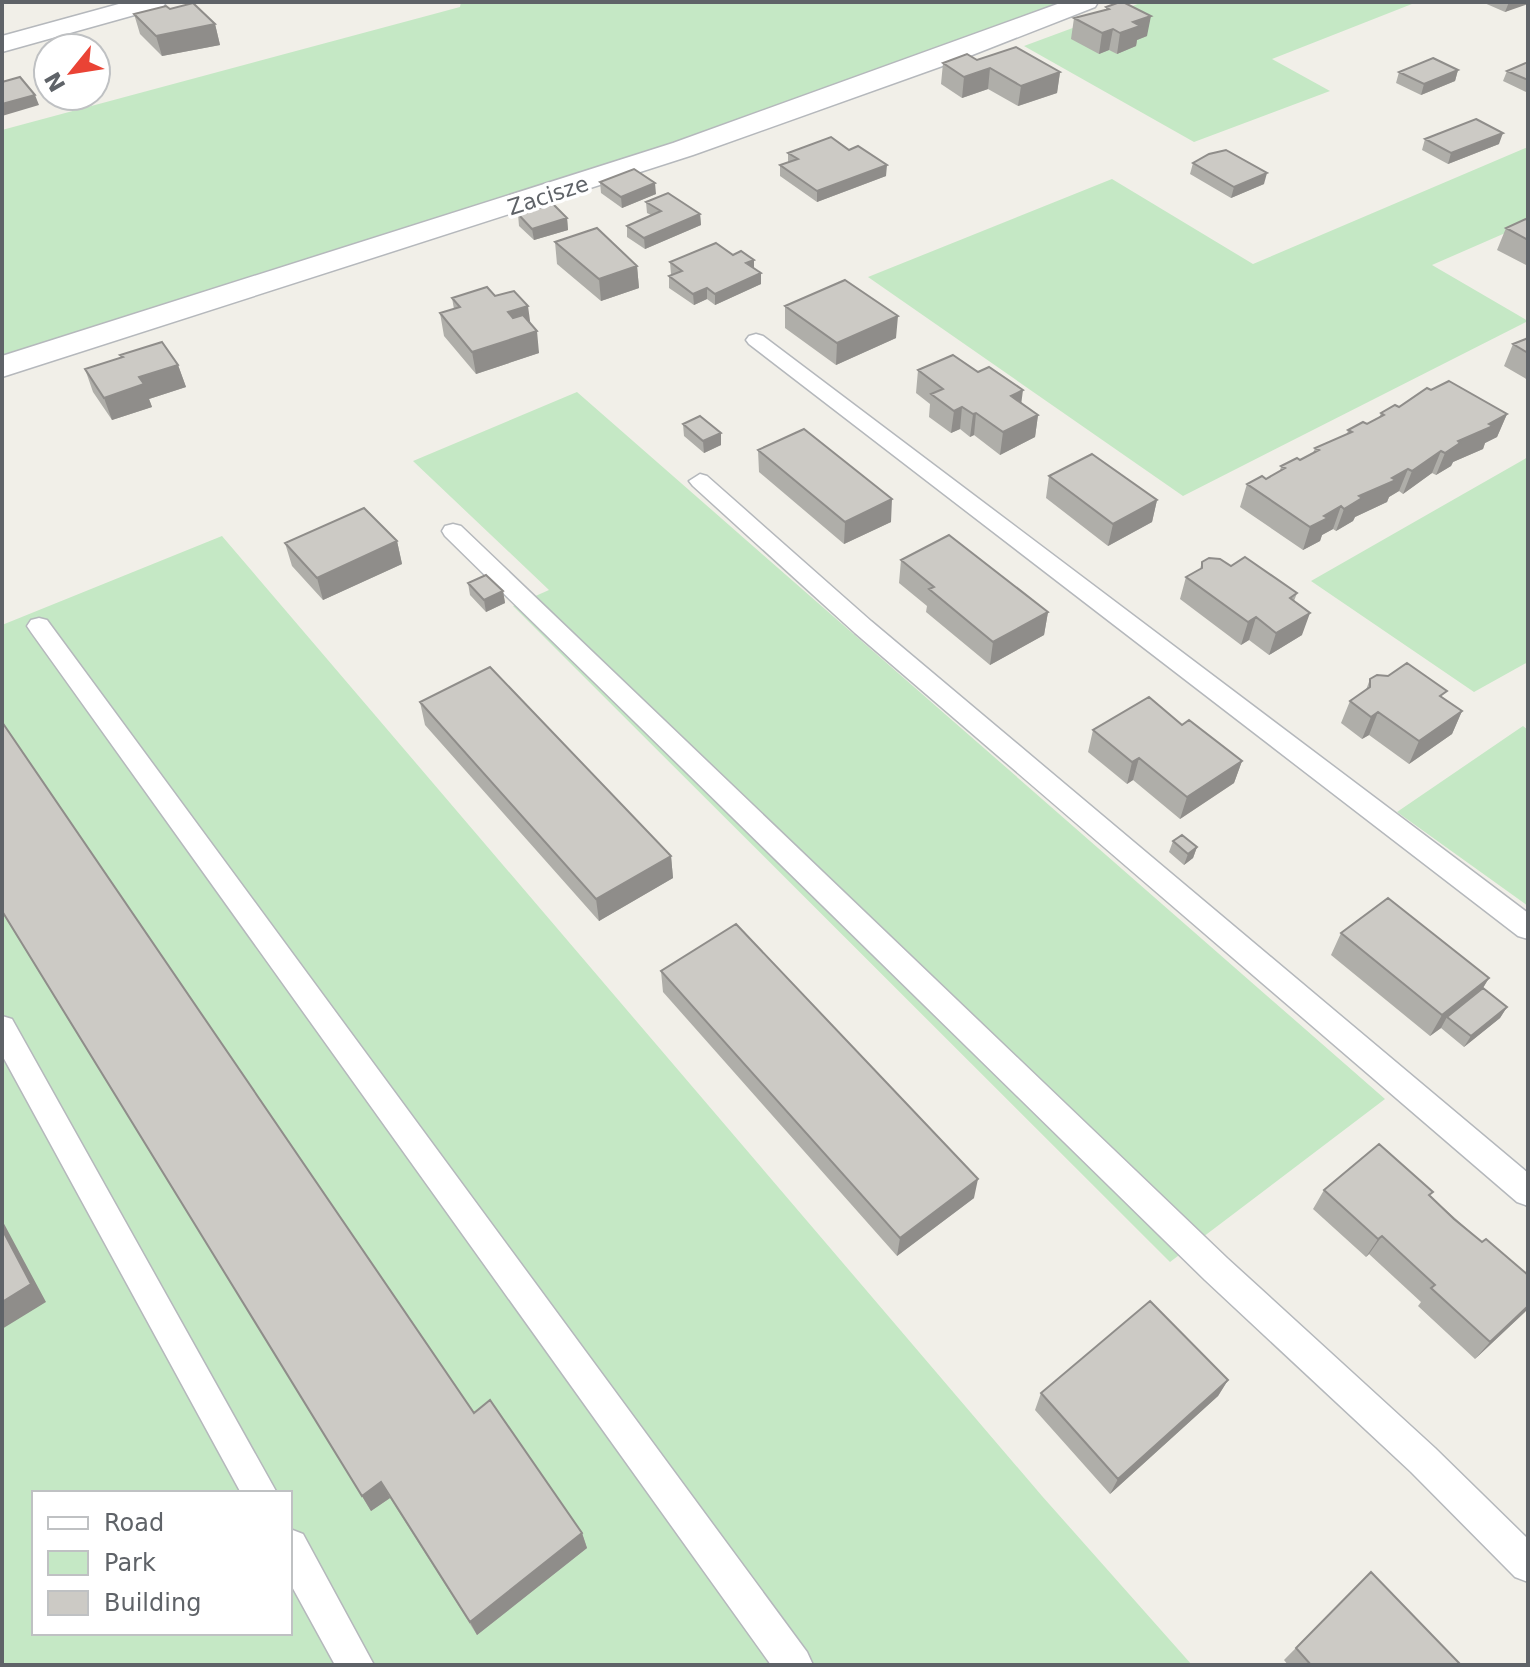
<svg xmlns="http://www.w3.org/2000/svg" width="1530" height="1667" font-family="'DejaVu Sans',sans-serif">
	<rect width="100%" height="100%" fill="#f1efe8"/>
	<!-- green -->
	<path fill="#c5e8c5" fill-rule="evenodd" d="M461,2H1070L699,136L2,357V130L460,7Z
		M1143,2H1417L1272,59L1330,91L1194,142L1024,46Z
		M1528,147V223L1432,265L1528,321L1183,496L868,277L1112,179L1253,264Z
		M577,392L1385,1099L1170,1262L513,606L549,590L413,461Z
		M1528,457V662L1474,692L1311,581Z
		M222,536L1042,1496L1192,1665H2V625ZM34,1493H290V1633H34Z
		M1523,726L1528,730V906L1397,812Z"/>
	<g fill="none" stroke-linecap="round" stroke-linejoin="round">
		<!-- lane casing -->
		<g stroke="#b5b8bc" stroke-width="3">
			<path id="lane" d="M756,334L763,336L1528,913V939L1518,936L749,344L746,340L749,336Z
				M700,474L707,476L871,621L1528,1173V1206L1517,1202L855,633L693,486L689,481Z
				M453,524L461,526L1227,1258L1435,1448L1528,1539V1582L1515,1577L1411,1472L1205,1280L445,536L442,531L445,526Z
				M39,618L47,620L807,1652L813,1665H771L31,632L27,626L31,620Z
				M2,1016L12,1019L277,1493H241L2,1055Z
				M290,1529L303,1534L374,1665H335L290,1583Z"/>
		</g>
		<!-- street casing -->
		<g stroke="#b5b8bc" stroke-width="3">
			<path id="street" d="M126,2H166L163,7L2,52V36Z
				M1063,2H1098L1095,7L962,59L693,155L2,377V356L673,143Z"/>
		</g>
		<!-- lane -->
		<use href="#lane" fill="#fff" fill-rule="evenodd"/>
		<!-- street -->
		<use href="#street" fill="#fff" fill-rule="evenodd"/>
	</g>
	<!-- wall -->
	<path fill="#afaea9" d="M1482,2H1528L1505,12Z
		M1106,7L1147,36L1137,40L1136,46L1117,54L1109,50L1099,54L1071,39L1074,18L1106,10Z
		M170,9L215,24L220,45L162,56L140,34L134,14Z
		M977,60L1060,72L1057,93L1018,106L988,89L962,98L941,84L943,63Z
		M1528,62V93L1503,81L1507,71Z
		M1458,70L1455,81L1421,95L1396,83L1399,72Z
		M1425,139L1499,144L1448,164L1422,150Z
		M788,153L886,176L817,202L780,176V165L788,162Z
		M1193,163L1264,184L1231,198L1190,174Z
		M600,182L656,194L622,208L601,193Z
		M646,202L700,214L701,225L645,249L627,237V226L651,215L647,213Z
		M518,214L567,218L568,230L534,240L519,226Z
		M1528,218V266L1497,250L1506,228Z
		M555,242L637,266L639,288L601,301L557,264Z
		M670,262L754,268L761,284L715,305L707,299L694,305L669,288V276L672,275L671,274Z
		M495,296L530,323L539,353L476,374L444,336L440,313L454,309L452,298Z
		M785,306L896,338L836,365L785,328Z
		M1528,338V380L1504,366L1513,344Z
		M120,355L178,365L186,387L149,399L152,407L112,420L93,392L85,369L121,358Z
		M918,370L1021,403L1038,415L1035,437L1000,455L974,435L970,437L960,429L951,433L929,417L930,404L916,393Z
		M1431,390L1507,414L1497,437L1485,443L1483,449L1453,462L1451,466L1436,475L1432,473L1403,494L1399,491L1389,497L1387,502L1355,517L1353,521L1336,531L1333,529L1322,535L1320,541L1303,550L1240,507L1247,484L1266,479L1280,471L1281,466L1300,460L1313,453L1315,448L1347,434L1348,430L1367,424L1379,418L1381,413L1399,407Z
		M683,424L721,433V445L704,453L684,436Z
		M758,450L891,522L844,544L759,472Z
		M1049,476L1157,500L1152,522L1108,546L1046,498Z
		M397,541L402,564L323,600L292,566L285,543Z
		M901,560L1048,612L1044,635L990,665L926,612L927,606L899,583Z
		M1202,562L1231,566L1297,593L1294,601L1302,635L1269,655L1249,640L1241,645L1180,599L1186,577L1200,569Z
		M468,583L503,591L505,603L486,612L470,595Z
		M1370,679L1443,698L1462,711L1452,734L1409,764L1369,735L1362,739L1341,723L1350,701L1366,690Z
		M420,702L671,856L673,878L599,921L425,725Z
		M1182,725L1242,761L1234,783L1180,819L1133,780L1127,784L1088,752L1093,730Z
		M1173,841L1197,847L1193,858L1184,865L1169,852Z
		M2,912L474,1413L582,1533L587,1548L477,1635L390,1498L371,1511Z
		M1341,933L1489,978L1483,988L1507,1007L1500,1018L1464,1047L1441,1028L1430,1036L1331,955Z
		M661,971L974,1198L897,1256L663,992Z
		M1324,1190L1430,1196L1482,1242L1528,1275V1309L1475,1359L1418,1306L1421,1302L1369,1254L1366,1257L1313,1209Z
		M1228,1380L1218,1396L1110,1494L1035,1410L1041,1393Z
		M1371,1572L1461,1665H1288L1284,1660Z"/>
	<!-- shaded-wall -->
	<path fill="#8f8d8a" d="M1509,2H1528V4L1505,12Z
		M1151,16L1147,36L1137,40L1136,46L1117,54L1120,33L1133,22Z
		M215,24L220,45L162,56L156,36Z
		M1113,29L1109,50L1099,54L1102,33Z
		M990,68L988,89L962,98L964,77Z
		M1458,70L1455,81L1421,95L1424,84Z
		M1060,72L1057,93L1018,106L1021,86Z
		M35,95L39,105L2,116V104Z
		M1503,133L1499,144L1448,164L1451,153Z
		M887,165L886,176L817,202V191Z
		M1267,173L1264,184L1231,198L1234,187Z
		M655,183L656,194L622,208L621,197Z
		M700,214L701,225L645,249L644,238Z
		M567,218L568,230L534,240L532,229Z
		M754,260V271L746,263Z
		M637,266L639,288L601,301L599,279Z
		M761,273V284L715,305V294Z
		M707,288V299L694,305L693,294Z
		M528,306L531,328L511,335L508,312Z
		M898,316L896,338L836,365L837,343Z
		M537,331L539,353L476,374L472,352Z
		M178,365L186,387L149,399L152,407L112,420L104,398L139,377Z
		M1023,390L1020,413L1011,396Z
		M962,407L960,429L951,433L954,411Z
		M976,413L974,435L970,437L973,414Z
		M1507,414L1497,437L1485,443L1483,449L1453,462L1451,466L1436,475L1445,453L1458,441Z
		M1038,415L1035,437L1000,455L1003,432Z
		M721,433V445L704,453L703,441Z
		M1441,451L1432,473L1403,494L1412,471Z
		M1408,469L1399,491L1389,497L1387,502L1355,517L1353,521L1336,531L1344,509L1359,496Z
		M892,499L891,522L844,544L845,522Z
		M1157,500L1152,522L1108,546L1113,524Z
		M1341,506L1333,529L1322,535L1320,541L1303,550L1310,527L1324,516Z
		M397,541L402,564L323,600L317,578Z
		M503,591L505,603L486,612L484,600Z
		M1048,612L1044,635L990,665L993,642Z
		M1310,613L1302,635L1269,655L1276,633Z
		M1256,617L1249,640L1241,645L1248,622Z
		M1462,711L1452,734L1409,764L1419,741Z
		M1378,712L1369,735L1362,739L1371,717Z
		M1139,758L1133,780L1127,784L1132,762Z
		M1242,761L1234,783L1180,819L1187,797Z
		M1197,847L1193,858L1184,865L1188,854Z
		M671,856L673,878L599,921L596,899Z
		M1489,978L1476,999L1447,1017L1441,1028L1430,1036L1442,1015Z
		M1507,1007L1500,1018L1464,1047L1471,1036Z
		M978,1179L974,1198L897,1256L900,1238Z
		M2,1220L46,1302L2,1329Z
		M1382,1236L1369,1254L1366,1257L1378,1239Z
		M1528,1306V1309L1475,1359L1490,1342Z
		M1228,1380L1218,1396L1110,1494L1118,1479Z
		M381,1482L390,1498L371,1511L362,1496Z
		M582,1533L587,1548L477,1635L470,1622Z"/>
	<!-- building -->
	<path fill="#cccac5" stroke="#8f8d8a" stroke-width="2" d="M1120,2H1123L1151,16L1133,22L1140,26L1120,33L1113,29L1102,33L1074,18L1109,9L1106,7Z
		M193,3L215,24L156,36L134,14L166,6L170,9Z
		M1016,47L1060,72L1021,86L990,68L964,77L943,63L967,54L977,60Z
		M1433,58L1458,70L1424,84L1399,72Z
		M1528,62V80L1507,71Z
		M20,77L35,95L2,104V82Z
		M1476,119L1503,133L1451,153L1425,139Z
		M831,137L849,150L858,146L887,165L817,191L780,165L798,159L788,153Z
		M1226,150L1267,173L1234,187L1193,163L1209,154Z
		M634,169L655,183L621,197L600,182Z
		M668,193L700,214L644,238L627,226L661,211L646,202Z
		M553,204L567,218L532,229L518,214Z
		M1528,218V240L1506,228Z
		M597,228L637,266L599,279L555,242Z
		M716,243L733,255L741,251L754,260L746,263L761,273L715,294L707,288L693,294L669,276L682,271L670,262Z
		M845,280L898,316L837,343L785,306Z
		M487,287L495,296L514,291L528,306L508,312L513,318L523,315L537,331L472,352L440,313L460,307L452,298Z
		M1528,338V353L1513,344Z
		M162,342L178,365L139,377L144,384L104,398L85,369L123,357L120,355Z
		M953,355L978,372L989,367L1023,390L1011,396L1038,415L1003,432L976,413L973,414L962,407L954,411L931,394L943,389L918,370Z
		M1449,381L1507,414L1489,424L1493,426L1458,441L1460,443L1445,453L1441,451L1412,471L1408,469L1392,478L1396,480L1359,496L1362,498L1344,509L1341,506L1324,516L1328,518L1310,527L1247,484L1262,476L1266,479L1285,468L1281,466L1297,458L1300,460L1319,450L1315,448L1352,432L1348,430L1363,422L1367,424L1384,415L1381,413L1395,405L1399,407L1427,388L1431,390Z
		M700,416L721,433L703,441L683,424Z
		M804,429L892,499L845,522L758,450Z
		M1092,454L1157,500L1113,524L1049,476Z
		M364,508L397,541L317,578L285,543Z
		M949,535L1048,612L993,642L929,589L934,587L901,560Z
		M1245,557L1297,593L1290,598L1310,613L1276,633L1256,617L1248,622L1186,577L1202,568V562L1209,558L1220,559L1231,566Z
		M486,575L503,591L484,600L468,583Z
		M1407,663L1447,691L1440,696L1462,711L1419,741L1378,712L1371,717L1350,701L1370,687V679L1377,675L1388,676Z
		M490,667L671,856L596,899L420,702Z
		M1149,697L1182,725L1189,720L1242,761L1187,797L1139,758L1132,762L1093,730Z
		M2,722L474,1413L490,1400L582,1533L470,1622L381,1482L362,1496L2,911Z
		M1182,835L1197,847L1188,854L1173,841Z
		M1388,898L1489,978L1442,1015L1341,933Z
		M736,924L978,1179L900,1238L661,971Z
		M1483,988L1507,1007L1471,1036L1447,1017Z
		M1379,1144L1433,1192L1429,1195L1454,1219L1482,1242L1486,1239L1528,1275V1306L1490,1342L1431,1288L1435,1285L1382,1236L1378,1239L1324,1190Z
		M2,1229L31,1284L2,1302Z
		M1150,1301L1228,1380L1118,1479L1041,1393Z
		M1371,1572L1461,1665H1311L1296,1648Z"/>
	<g text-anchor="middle" stroke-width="7" stroke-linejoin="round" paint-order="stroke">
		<!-- far-street labels -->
		<g font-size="22" fill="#5f6368" stroke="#fff">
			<text transform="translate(548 195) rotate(-18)" y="8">Zacisze</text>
		</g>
	</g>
	<!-- border -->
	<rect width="1530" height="1667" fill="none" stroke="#5f6368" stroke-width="8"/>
	<!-- legend -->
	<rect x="32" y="1491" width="260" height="144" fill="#ffffff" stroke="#bfc1c3" stroke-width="2"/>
	<rect x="48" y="1517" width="40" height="12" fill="#ffffff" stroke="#bfc1c3" stroke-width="2"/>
	<text x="104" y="1531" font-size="24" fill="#5f6368">Road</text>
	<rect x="48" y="1551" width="40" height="24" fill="#c5e8c5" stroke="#bfc1c3" stroke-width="2"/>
	<text x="104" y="1571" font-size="24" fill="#5f6368">Park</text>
	<rect x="48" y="1591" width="40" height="24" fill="#cccac5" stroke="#bfc1c3" stroke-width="2"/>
	<text x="104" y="1611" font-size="24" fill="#5f6368">Building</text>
	<!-- north arrow -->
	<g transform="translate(72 72) rotate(240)"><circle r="38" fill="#ffffff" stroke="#bfc1c3" stroke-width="2"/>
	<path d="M0-6L14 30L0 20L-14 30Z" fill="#ea4335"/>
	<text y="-12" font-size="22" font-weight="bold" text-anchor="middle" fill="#5f6368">N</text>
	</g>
</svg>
